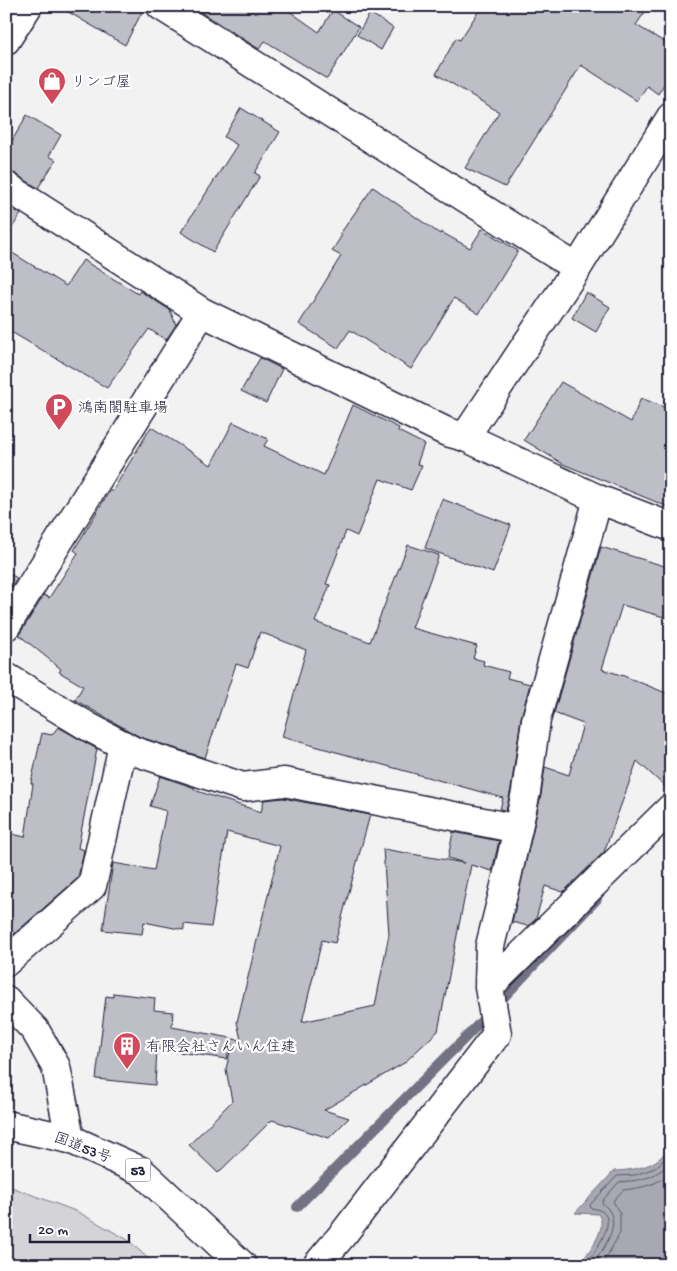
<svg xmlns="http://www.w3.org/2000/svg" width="677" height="1271" font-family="'Gochi Hand','Klee One',sans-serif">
	<rect width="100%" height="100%" fill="#f2f2f3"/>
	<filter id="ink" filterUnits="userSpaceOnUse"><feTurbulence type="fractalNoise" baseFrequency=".02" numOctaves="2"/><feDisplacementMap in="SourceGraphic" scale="10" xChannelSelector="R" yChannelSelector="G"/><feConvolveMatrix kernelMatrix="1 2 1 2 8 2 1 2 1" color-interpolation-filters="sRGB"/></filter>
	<g filter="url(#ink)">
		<!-- green -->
		<path fill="#d3d3d8" stroke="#7a7a8a" d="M6,1185L78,1212L128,1240L155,1265H6Z"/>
		<!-- water -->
		<path fill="#a8a8b2" stroke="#727282" d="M671,1141V1265H580C588,1251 609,1229 598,1214L575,1213L614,1171C637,1170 663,1166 671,1141Z"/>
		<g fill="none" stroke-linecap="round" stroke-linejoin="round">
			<!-- shore -->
			<path stroke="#58586b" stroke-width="1" d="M586,1265C595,1250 626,1212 591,1208L590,1205L617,1176L635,1175L655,1168L671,1153
				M593,1265C604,1246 626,1221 602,1203L603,1200L619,1182C643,1180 653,1179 671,1162
				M602,1265L620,1233V1214L613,1201L623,1190C641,1188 658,1185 671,1172"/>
			<!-- stream -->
			<path stroke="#727282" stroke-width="10" d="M297,1207L471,1032L597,899"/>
		</g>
		<!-- building -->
		<path fill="#bebec6" stroke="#22223b" d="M58,6H145L125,45Z
			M191,6H282L319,32L333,10L359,27L327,79L265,41L259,49Z
			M482,6H649L636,25L671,46V73L658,94L647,86L637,101L581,65L505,187L465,168L499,112L436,74L456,38L460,40Z
			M370,13L393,28L381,50L357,35Z
			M241,108L280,132L255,173L260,176L213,252L181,232L237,145L224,137Z
			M27,115L61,135L49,156L56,160L38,188L14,173L6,170V151Z
			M373,187L440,234L441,232L470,248L482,229L518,251L479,314L454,298L411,369L350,330L338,348L299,324L341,256L332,251L342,235L340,234Z
			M6,205L21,214L6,237Z
			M6,249L66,286L83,260L138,294L140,291L170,310L176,325L166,340L149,329L107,388L6,329Z
			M586,292L610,307L596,332L572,318Z
			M260,358L282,369L266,403L241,391Z
			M561,382L631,422L641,398L671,410V508L563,464L524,440Z
			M353,405L399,428L398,431L424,444L417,464L422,465L411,490L380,479L357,536L346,531L326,584L330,585L315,622L370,642L408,545L439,555L412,628L477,646L473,658L484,661L483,665L509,672L507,678L530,684L521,718L511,789L506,811L500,809L503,798L282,737L306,650L260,632L248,668L236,664L205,758L140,737L75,700L83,686L59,672L61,669L19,635L44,595L49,598L78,553L74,550L110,490L112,492L151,427L211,465L233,422L268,439L264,446L324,475Z
			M442,499L511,525L493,573L425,548Z
			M601,547L671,568V619L622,605L602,669L624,676L671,695V792L637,761L604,852L563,892L545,886L536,919L528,926L512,922L541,795L545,767L569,775L583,724L554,713Z
			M6,572L17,578L6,596Z
			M58,727L97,749L78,848L84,850L78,878L6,941V861L12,834L25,837L33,784L31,783L42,733L52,735Z
			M160,776L195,788L194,790L261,812L264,800L283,798L370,815L335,943L322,940L302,1022L375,1006L389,934L383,849L464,863L448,858L453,832L499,841L492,871L471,865L438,1031L404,1063L324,1110L349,1118L329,1138L272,1120L218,1173L189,1145L232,1101L226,1069L233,1039L241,1040L237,1022L280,846L227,832L211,927L184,924V930L144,922L142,934L103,930L113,863L154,870L166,811L150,806Z
			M113,993L155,998L154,1010L173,1012L172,1027L231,1038L227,1059L157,1049L155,1085L96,1079L106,996L113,997Z"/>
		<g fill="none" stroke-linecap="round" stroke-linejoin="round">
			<!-- minor casing -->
			<g stroke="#22223b" stroke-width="31">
				<path id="minor" d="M161,6L577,268
					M6,186L202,312L447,432L465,437L598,499L671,527
					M6,626L202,312
					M6,677L87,726L134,751L243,787L284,782L518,829
					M6,962L92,886L123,745
					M489,987L671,808
					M317,1265L344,1233L497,1034L489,987L490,946L505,886L526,792L536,720L598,499"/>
			</g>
			<!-- tertiary casing -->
			<g stroke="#22223b" stroke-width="31">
				<path id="tertiary" d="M465,437L577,268L671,117
					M6,1000L35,1030L56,1067L70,1139"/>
			</g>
			<!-- primary casing -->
			<g stroke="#22223b" stroke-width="31">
				<path id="primary" d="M6,40L28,6"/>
			</g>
			<!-- trunk casing -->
			<g stroke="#22223b" stroke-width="31">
				<path id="trunk" d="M6,1125L70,1139L141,1171L242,1265"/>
			</g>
			<!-- minor -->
			<use href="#minor" stroke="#fff" stroke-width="28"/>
			<!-- tertiary -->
			<use href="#tertiary" stroke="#fff" stroke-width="28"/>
			<!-- primary -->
			<use href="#primary" stroke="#fff" stroke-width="28"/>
			<!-- trunk -->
			<use href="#trunk" stroke="#fff" stroke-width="28"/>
		</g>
	</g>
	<!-- icons -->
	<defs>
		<g id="shop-pin" transform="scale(1.4375)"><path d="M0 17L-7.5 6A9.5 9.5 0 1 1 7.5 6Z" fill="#d1495b" stroke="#fff"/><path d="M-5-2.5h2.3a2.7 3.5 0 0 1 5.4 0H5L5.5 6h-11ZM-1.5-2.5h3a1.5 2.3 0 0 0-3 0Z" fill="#fff"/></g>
		<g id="parking-pin" transform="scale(1.4375)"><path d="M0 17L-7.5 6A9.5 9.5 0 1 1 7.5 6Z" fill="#d1495b" stroke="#fff"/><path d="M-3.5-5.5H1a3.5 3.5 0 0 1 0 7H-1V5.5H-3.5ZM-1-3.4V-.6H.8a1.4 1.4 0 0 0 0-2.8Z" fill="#fff"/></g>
		<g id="building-pin" transform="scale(1.4375)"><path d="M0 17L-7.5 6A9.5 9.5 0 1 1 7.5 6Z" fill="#d1495b" stroke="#fff"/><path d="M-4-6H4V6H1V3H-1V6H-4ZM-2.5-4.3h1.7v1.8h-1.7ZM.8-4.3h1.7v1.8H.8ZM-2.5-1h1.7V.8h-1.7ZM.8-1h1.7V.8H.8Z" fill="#fff"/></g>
	</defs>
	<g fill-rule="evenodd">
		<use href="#shop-pin" x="52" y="81"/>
		<use href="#parking-pin" x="59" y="407"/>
		<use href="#building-pin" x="127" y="1046"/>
	</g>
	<g text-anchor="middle" stroke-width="4.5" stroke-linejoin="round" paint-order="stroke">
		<!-- shield labels -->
		<rect fill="#fff" stroke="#646476" stroke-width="1" x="125.5" y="1158.5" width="25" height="23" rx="4"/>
		<g font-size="14" font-weight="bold" fill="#22223b">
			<text x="138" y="1175">53</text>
		</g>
		<!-- poi labels -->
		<g font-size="15" fill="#22223b" stroke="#fff" text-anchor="start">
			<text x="71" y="86">リンゴ屋</text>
			<text x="78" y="412">鴻南閣駐車場</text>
			<text x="146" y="1051">有限会社さんいん住建</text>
		</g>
		<!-- street labels -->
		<g font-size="15" fill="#22223b" stroke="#fff">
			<text transform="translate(83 1147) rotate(21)" y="5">国道53号</text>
		</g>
	</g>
	<!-- margin -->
	<rect width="677" height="1271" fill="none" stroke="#fff" stroke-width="25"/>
	<rect x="12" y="12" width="652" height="1246" fill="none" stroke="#22223b" stroke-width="2" filter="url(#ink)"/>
	<!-- scale -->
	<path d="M30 1234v8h99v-8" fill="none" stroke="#22223b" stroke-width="2.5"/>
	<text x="38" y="1234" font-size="15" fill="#22223b" stroke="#ffffff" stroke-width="4" paint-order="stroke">20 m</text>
</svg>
